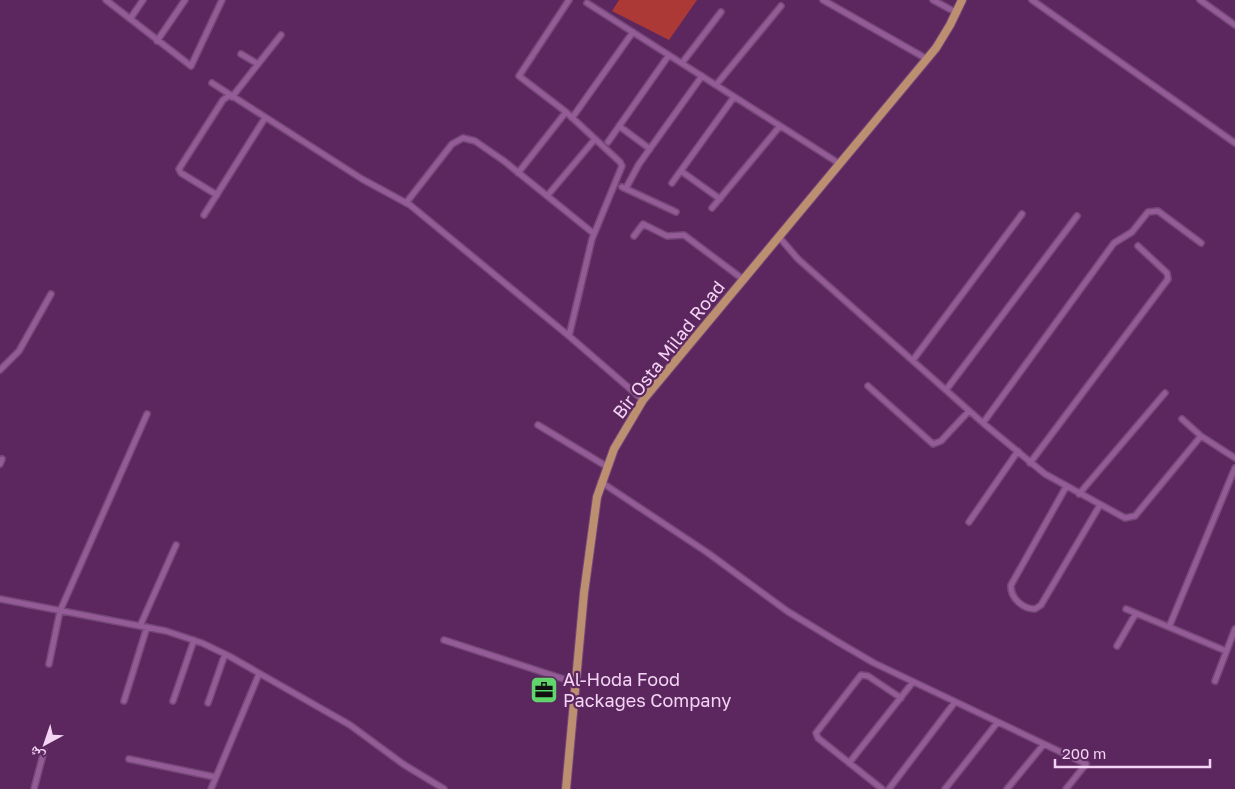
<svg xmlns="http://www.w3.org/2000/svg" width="1235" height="789" font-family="'Golos Text','Noto Naskh Arabic',sans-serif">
	<rect width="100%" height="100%" fill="#5b275e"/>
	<!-- green -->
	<path fill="#ad3937" d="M619,0H697L669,40L612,11Z"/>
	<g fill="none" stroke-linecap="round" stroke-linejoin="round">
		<!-- street casing -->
		<g stroke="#754777" stroke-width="8">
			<path id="street" d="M106,0L191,66L222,0
				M569,0L519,76L566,112L620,162L622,166L592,239L569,336
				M823,0L927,59
				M933,0L957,13
				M1032,0L1235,143
				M1200,0L1235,25
				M587,3L840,164
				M130,19L143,0
				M157,41L185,0
				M241,54L258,64
				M682,63L721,12
				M212,83L362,179L410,205L569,336L643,400
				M716,85L781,6
				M232,97L281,35
				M572,118L633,32
				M619,126L650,149
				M608,142L669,55
				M681,171L720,199
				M518,173L566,112
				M672,183L734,97
				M622,187L676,212
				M626,188L639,164L702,76
				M217,195L181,173L179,169L223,100L230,95
				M547,196L595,139
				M406,203L452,144L463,138L475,141L504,161L593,233
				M712,208L780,126
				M204,215L265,118
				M634,236L643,224L667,236L684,235L744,280
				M779,237L798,259L983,423L1114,243L1132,232L1148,212L1158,211L1201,243
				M913,360L1022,214
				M0,370L19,351L51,294
				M868,386L933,444L941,441L969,411
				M946,390L1077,216
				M983,423L1045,474L1125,518L1135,516L1201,436L1182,419
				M538,425L606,466
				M1201,436L1235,458
				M1030,463L1168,279L1167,273L1138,246
				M0,464L2,459
				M601,482L708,553L787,611L838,642L874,663L1086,764L1066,789
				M1066,487L1011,585C1010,598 1023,609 1035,609L1041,605L1100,505
				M1079,494L1165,393
				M969,522L1018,451
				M0,599L166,631L202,643L229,656L350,725L403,764L444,789
				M1126,609L1226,651
				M140,626L176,545
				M1169,627L1235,468
				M444,640L576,683
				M1117,646L1136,613
				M49,664L60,611L147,414
				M1215,681L1235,629
				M124,701L147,627
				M173,701L194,640
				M208,703L225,654
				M129,759L215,777
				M849,763L913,682
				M34,789L44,751
				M211,789L259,674
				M882,789L818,738L816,733L861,675L868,676L901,698
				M889,789L955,702
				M945,789L997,723
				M1007,789L1044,744"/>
		</g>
		<!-- primary casing -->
		<g stroke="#754777" stroke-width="10">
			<path id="primary" d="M566,789L584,593L597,497L614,449L643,400L936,48L950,25L962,0"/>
		</g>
		<!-- street -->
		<use href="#street" stroke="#945c97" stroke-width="5"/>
		<!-- primary -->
		<use href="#primary" stroke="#bd8f71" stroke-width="8"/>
	</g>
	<!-- icons -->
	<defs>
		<g id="office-square" transform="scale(1.4375)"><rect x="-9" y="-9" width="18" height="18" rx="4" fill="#60d56b" stroke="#5b275e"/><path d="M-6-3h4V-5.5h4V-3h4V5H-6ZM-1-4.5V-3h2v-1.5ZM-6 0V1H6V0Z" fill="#111"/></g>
	</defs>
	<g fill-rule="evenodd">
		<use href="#office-square" x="544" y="690"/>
	</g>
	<g text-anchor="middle" stroke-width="4.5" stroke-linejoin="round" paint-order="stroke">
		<!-- street labels -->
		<g font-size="18" fill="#f3d4f4" stroke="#5b275e">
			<text transform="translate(669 350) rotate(-52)" y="6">Bir Osta Milad Road</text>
		</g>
		<!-- poi labels -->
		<g font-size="18" fill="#f3d4f4" stroke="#5b275e" text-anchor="start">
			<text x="563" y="686">Al-Hoda Food<tspan x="563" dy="21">Packages Company</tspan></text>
		</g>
	</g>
	<!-- north arrow -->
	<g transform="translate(45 744) rotate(220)" stroke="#5b275e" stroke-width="4" paint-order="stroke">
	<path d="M0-4L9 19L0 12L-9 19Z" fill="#f3d4f4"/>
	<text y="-8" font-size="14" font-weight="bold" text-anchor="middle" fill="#f3d4f4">ش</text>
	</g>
	<!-- scale -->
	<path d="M1055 759v8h155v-8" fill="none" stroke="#f3d4f4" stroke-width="2.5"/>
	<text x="1062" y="759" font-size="15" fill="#f3d4f4" stroke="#5b275e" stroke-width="4" paint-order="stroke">200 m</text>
</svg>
